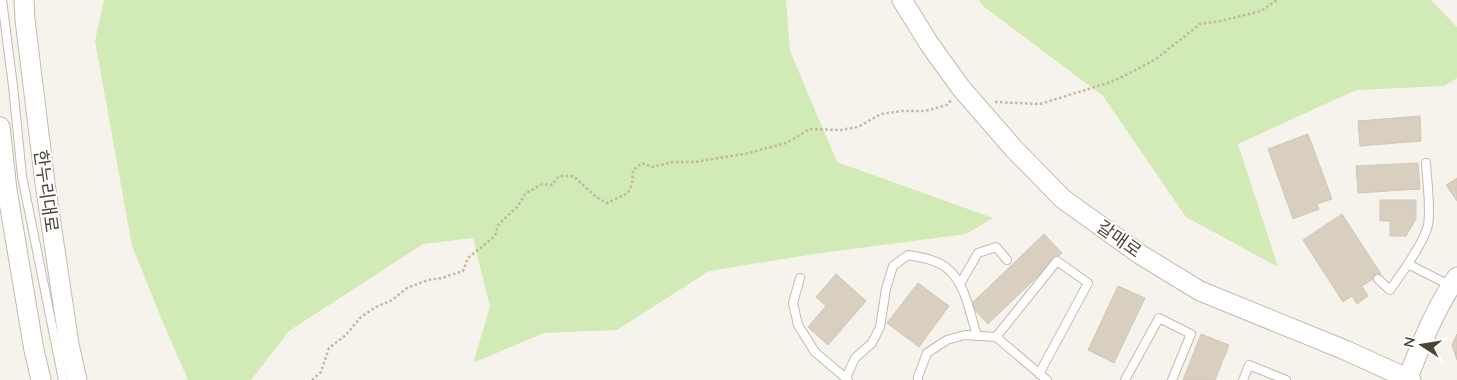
<svg xmlns="http://www.w3.org/2000/svg" width="1457" height="380" font-family="Quicksand,'Noto Sans KR',sans-serif">
	<rect width="100%" height="100%" fill="#f6f3ec"/>
	<!-- green -->
	<path fill="#d2eab5" d="M104,0H786L790,51L837,162L993,218L966,234L814,254L709,271L617,330L544,333L473,363L490,307L473,238L423,244L289,331L251,380H188L164,325L132,246L95,41Z
		M979,0H1431L1457,27V78L1444,86L1356,90L1238,144L1278,267L1186,217L1103,96L983,6Z"/>
	<!-- building -->
	<path fill="#d8cfc1" stroke="#d3c7b4" d="M1420,116L1421,141L1360,146L1358,121Z
		M1308,134L1332,199L1317,204L1319,209L1293,219L1268,149Z
		M1418,163L1420,189L1358,193L1356,166Z
		M1457,178V201L1446,185Z
		M1380,200H1416V219L1406,236H1390V221H1380Z
		M1342,214L1381,274L1362,286L1368,296L1357,304L1352,296L1343,302L1303,240Z
		M1044,234L1062,253L988,324L970,305Z
		M836,274L866,301L828,345L808,327L826,306L816,297Z
		M918,283L949,306L919,347L887,323Z
		M1118,286L1145,298L1114,363L1088,350Z
		M1201,334L1229,345L1215,380H1183Z
		M1457,334V360L1452,345Z"/>
	<g fill="none" stroke-linecap="round" stroke-linejoin="round">
		<!-- service casing -->
		<g stroke="#c2bbae" stroke-width="10">
			<path id="service" d="M2,0L13,86L22,176L63,380
				M1426,163C1427,181 1431,208 1428,225C1425,239 1415,252 1408,264L1451,286
				M800,278L793,303L798,325L815,352L848,380
				M1378,279L1390,290L1408,264
				M960,284L978,253L996,247L1007,260
				M996,337L1057,261L1088,283L1039,374
				M845,380L855,358L872,343L880,327L886,289L893,266L908,255C921,257 938,260 948,269C966,285 970,314 977,336
				M918,380V377L927,353L947,340L965,335L996,337L1047,380
				M1125,380L1159,318L1191,334L1172,380
				M1243,380L1249,365L1286,380"/>
		</g>
		<!-- tertiary casing -->
		<g stroke="#c2bbae" stroke-width="21">
			<path id="tertiary" d="M24,0L25,20L45,183L69,344L77,380
				M902,0L930,45L961,88L1014,149L1063,199L1141,255L1200,291L1345,350L1411,380
				M0,127L7,190L34,350L41,380
				M1407,380C1421,345 1435,308 1457,277"/>
		</g>
		<!-- path -->
		<path stroke="#c4b79f" stroke-width="2.5" stroke-dasharray="2.5 2.5" stroke-linecap="butt" d="M995,102L1040,104L1111,82L1130,73L1156,59L1200,24L1221,21L1261,11L1277,0
			M312,380L321,372L329,348L346,335L360,318L374,308L392,300L407,288L428,280L442,278L463,271L468,258L495,236L498,225L518,206L525,194L542,184L552,185L559,176H573L596,197L607,203L628,193L632,184L633,170L642,163L652,167L673,162H695L749,153L786,143L810,129L841,130L858,127L881,114L902,111H925L947,105L952,99"/>
		<!-- service -->
		<use href="#service" stroke="#fff" stroke-width="8"/>
		<!-- tertiary -->
		<use href="#tertiary" stroke="#fff" stroke-width="19"/>
	</g>
	<g text-anchor="middle" stroke-width="4" stroke-linejoin="round" paint-order="stroke">
		<!-- street labels -->
		<g font-size="18" fill="#4b4439" stroke="#fff">
			<text transform="translate(46 191) rotate(82)" y="6">한누리대로</text>
			<text transform="translate(1119 239) rotate(35)" y="6">갈매로</text>
		</g>
	</g>
	<!-- north arrow -->
	<g transform="translate(1422 345) rotate(282)" stroke="#ffffff" stroke-width="4" paint-order="stroke">
	<path d="M0-4L9 19L0 12L-9 19Z" fill="#4b4439"/>
	<text y="-8" font-size="14" font-weight="bold" text-anchor="middle" fill="#4b4439">N</text>
	</g>
</svg>
